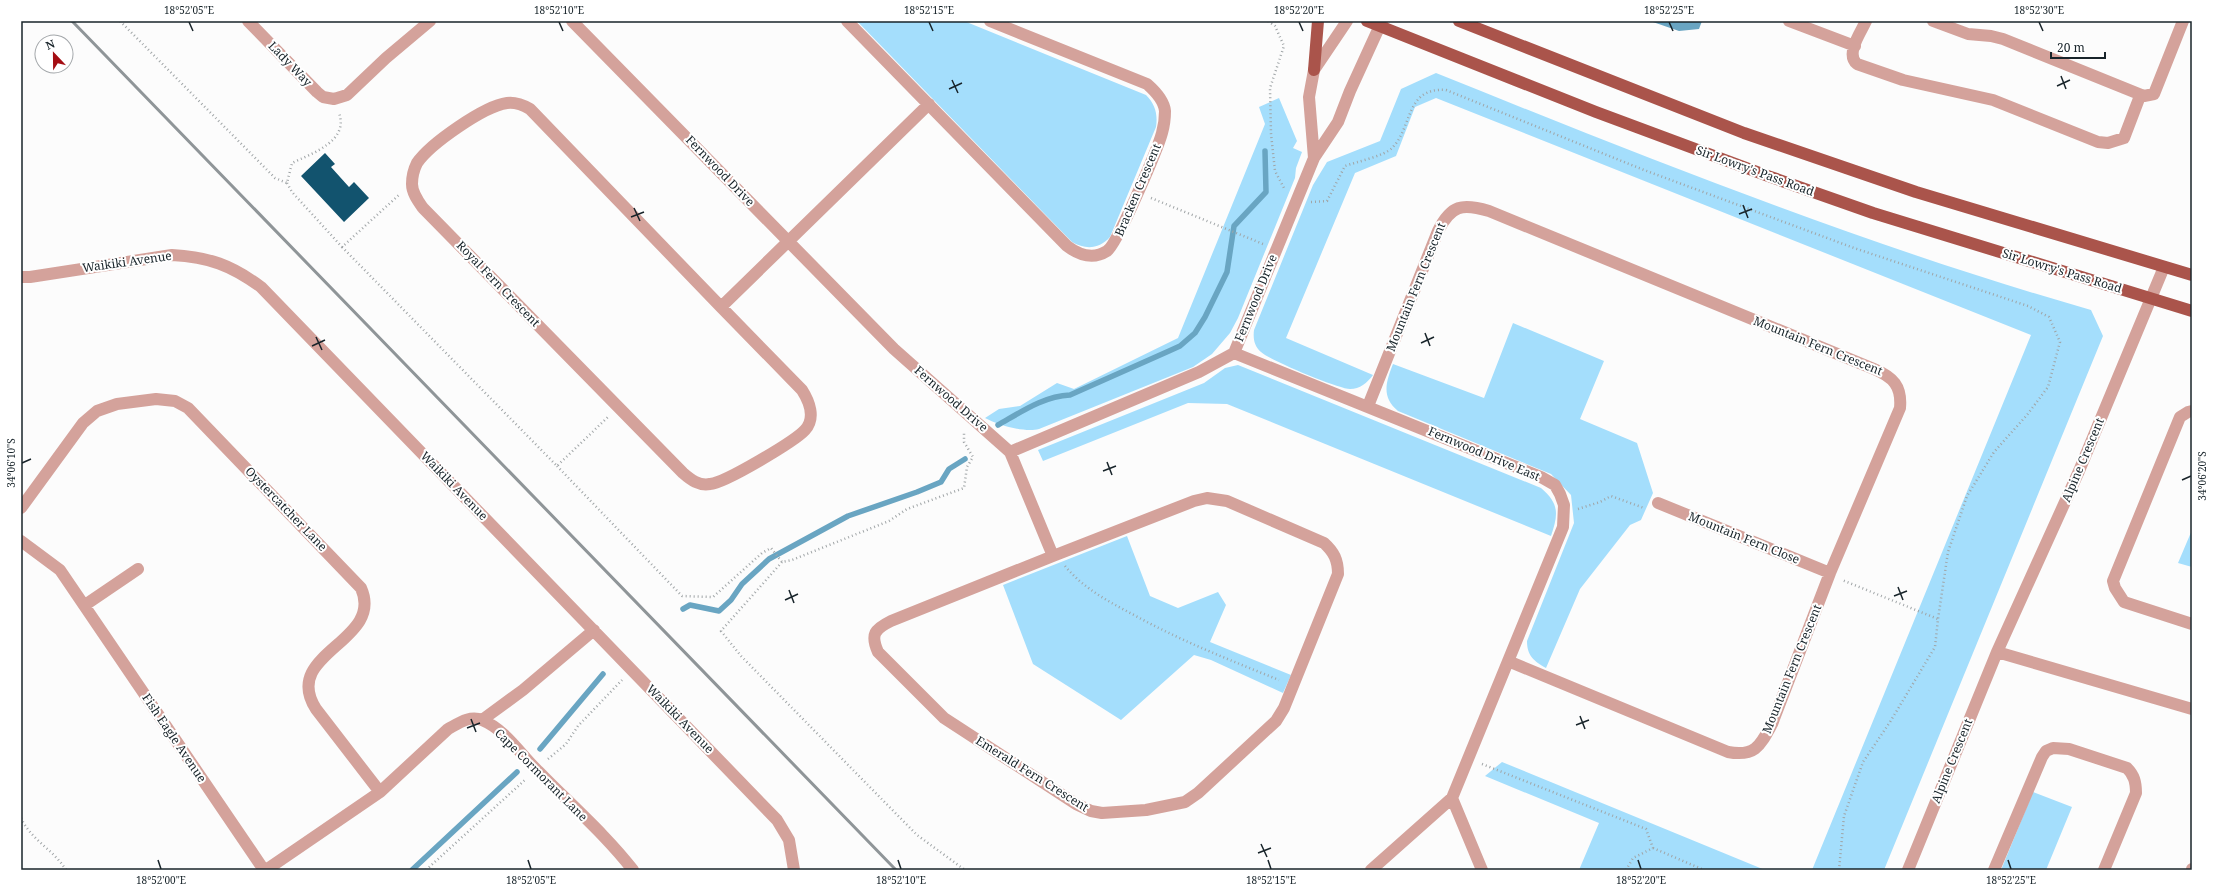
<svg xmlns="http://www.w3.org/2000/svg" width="2213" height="891" font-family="'Noto Serif',serif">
	<rect width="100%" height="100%" fill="#fcfcfc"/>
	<!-- green -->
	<path fill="#a4defc" d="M857,21H964L1146,95C1155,104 1158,114 1156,127L1110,237C1099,249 1086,250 1072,242Z
		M1436,73C1652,160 1867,246 2091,310L2103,336L1884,870H1812L2031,335L1436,98L1415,107L1396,156L1355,173L1286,338L1373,375C1367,383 1360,389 1350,389C1339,389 1269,360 1261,352C1254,346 1253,338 1254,330L1313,185L1327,162L1380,141L1401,89Z
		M1279,98L1297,141L1293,148L1302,152L1296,168L1295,178L1238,318L1230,333L1212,354L1193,367L1039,429C1025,433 998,425 985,418L999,409L1020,406L1057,383L1074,389L1178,338L1265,124L1259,107Z
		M1513,323L1604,361L1580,419L1637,443L1653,493L1641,520L1630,525L1580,589L1546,668C1534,661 1527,656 1527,641L1574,523L1571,495L1551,474L1398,411C1381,397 1386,382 1393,364L1484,398Z
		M1238,365L1541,488C1560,504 1558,515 1551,536L1227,404L1188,403L1043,461L1038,450L1204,383L1225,368Z
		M2192,530V567L2178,563Z
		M1127,536L1150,596L1178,608L1218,592L1226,605L1210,642L1291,675L1283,693L1211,660L1194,655L1121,720L1033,664L1003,585Z
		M1502,762L1765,870H1579L1599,823L1485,776Z
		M2033,792L2072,807L2046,870H2001Z"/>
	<!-- water -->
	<path fill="#69a5c2" d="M1650,21H1702L1699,29L1679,31Z"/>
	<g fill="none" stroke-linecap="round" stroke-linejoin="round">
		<!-- stream -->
		<path stroke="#69a5c2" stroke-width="5.5" d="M998,425C1021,412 1044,396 1070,395L1169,351L1180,346L1195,333L1205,317L1227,272L1234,226L1266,192L1265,151
			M683,609L690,605L719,611L731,600L742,584L769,559L848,516L917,492L941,482L949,469L965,459
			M540,749L603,674
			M412,870L517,772"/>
	</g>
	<!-- building -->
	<path fill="#12536e" d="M325,153L335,164L331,167L349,187L354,182L369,198L344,222L301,176Z"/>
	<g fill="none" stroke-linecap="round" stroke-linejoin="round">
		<!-- path -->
		<path stroke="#a0a5a7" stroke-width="2.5" stroke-dasharray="1 3" stroke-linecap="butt" d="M120,21L275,178L287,183L292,163C313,153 349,141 339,113
			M1268,21L1275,26L1284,46L1270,88L1271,134L1275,171L1285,190
			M287,183L292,192L342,247L400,194
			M1151,198L1263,244
			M1311,202L1327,201L1345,166C1356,162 1384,156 1392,148C1413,127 1405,87 1446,90L1644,170L1854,248L2028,306L2049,317L2060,342L2048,387L2027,415L1994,452L1967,496L1948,552L1938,619
			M342,247L557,466L608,417
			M557,466L682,596L713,597L762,553L771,548L782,562L792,560L889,521L907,509L964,488L967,467L973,457L964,442V432
			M1578,509L1600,502L1611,496L1644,508
			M782,562L721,631L741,656L917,835L965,870
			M1065,566C1083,588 1109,602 1134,615C1181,641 1230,660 1279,680
			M548,759L566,744L578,726L622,680
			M1482,764L1646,829L1653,848L1633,858L1626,870
			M21,818C31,840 54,850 66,870
			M1653,848L1704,870
			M426,870L526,779
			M1839,870L1844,816L1863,762L1890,722L1935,647L1938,619L1842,580"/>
		<!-- minor -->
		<path stroke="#d4a29b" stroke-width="12" d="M248,21L317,92L323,97L334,99L347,95L386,58L430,21
			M572,21L894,349L1010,452L1053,556L1194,501L1207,498L1227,501L1324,543C1334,552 1338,560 1338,574L1284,708L1276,721L1198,793L1185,802L1146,810L1102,813L1091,811L1076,804L944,718L878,652C870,634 875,629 891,621L1053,556
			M847,21L1067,246C1079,255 1093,260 1107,251C1117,245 1158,148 1162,133C1164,126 1165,118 1165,111C1164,100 1155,91 1147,84L990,21
			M1789,21L1855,46
			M1866,21C1861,32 1845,54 1857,64L1903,80L1993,100L2098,142L2108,143L2124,138L2140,96
			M1933,21L1968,34L1991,36L2003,39L2144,96L2154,94L2183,21
			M1314,158L1309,97L1314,70L1347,21
			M21,277H30L172,255C209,257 231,265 261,287L777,820L789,840L794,870
			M721,307L530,109C523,105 515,102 507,103C484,106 430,144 417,163C414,169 412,177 412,184C412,193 418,201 423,208L683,473C691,480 699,486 710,484C725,483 795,441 805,430C816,418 809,401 802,390L721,307L929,104
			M1234,353L1541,477L1555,485L1560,494L1564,505L1563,527L1452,798L1371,870
			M1368,406L1438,231C1451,205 1462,203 1489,211L1874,369C1893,377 1902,386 1900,408L1830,573L1772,724C1760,746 1755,757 1728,752L1508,661
			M2192,411L2188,412L2180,417L2113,581L2115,588L2124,602L2192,624
			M1010,452L1199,372L1234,353L1314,158L1338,122L1350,91L1382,21
			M1658,503L1830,573
			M21,508L83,423L97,411L117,404L156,399L175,401L188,408L361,588C385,642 280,653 316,709L380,792
			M21,541L60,570L264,870
			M85,605L138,569
			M1997,652L2192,709
			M482,720L523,690L594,630
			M1452,798L1482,870
			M266,870L380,792L448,729C459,723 470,715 482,720C506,730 520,754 538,771C570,804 605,834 633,870
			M1908,870L1997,652L2079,471L2164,267
			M1994,870L2042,757L2046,751L2053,748L2069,749L2127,768C2134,775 2136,782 2136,793L2104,870
			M2192,870V869"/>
		<!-- major -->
		<path stroke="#aa544b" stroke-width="12" d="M1367,21L1596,112L1768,176L1873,213L2192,311
			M1459,21L1744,133L1916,192L2192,275
			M1314,70L1318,21"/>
		<!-- rail -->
		<path stroke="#8f9598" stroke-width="3" d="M72,21L896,870"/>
	</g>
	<!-- ticks -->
	<path fill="none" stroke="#18242a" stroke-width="1.5" d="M189,22L193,31M559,22L563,31M929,22L933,31M1299,22L1303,31M1669,22L1673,31M2039,22L2043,31M2061,76L2066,89M952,80L958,93M2057,86L2070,80M949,89L962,83M1743,205L1748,218M634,208L640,221M1739,214L1752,209M631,217L644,212M1425,333L1430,346M316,337L322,350M1421,343L1434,337M312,346L325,340M1107,462L1112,475M22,463L31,459M1103,471L1116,466M2182,480L2191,476M1898,587L1903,600M789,590L794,603M1894,596L1907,591M785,600L798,594M1580,716L1585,729M471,719L476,732M1576,725L1589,720M467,728L480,723M1261,844L1267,857M1258,853L1271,848M158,860L161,869M528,860L531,869M898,860L901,869M1268,860L1271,869M1638,860L1641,869M2008,860L2011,869"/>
	<g text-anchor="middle" stroke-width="4" stroke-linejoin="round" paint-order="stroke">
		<!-- street labels -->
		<g font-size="12" fill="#18242a" stroke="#fff">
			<text transform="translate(290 64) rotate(46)" y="4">Lady Way</text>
			<text transform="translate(720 171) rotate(46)" y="4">Fernwood Drive</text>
			<text transform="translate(1755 171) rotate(20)" y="4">Sir Lowry's Pass Road</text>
			<text transform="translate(1138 190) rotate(-67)" y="4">Bracken Crescent</text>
			<text transform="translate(127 262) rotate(-8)" y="4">Waikiki Avenue</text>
			<text transform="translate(2062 271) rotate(17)" y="4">Sir Lowry's Pass Road</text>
			<text transform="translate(498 284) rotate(46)" y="4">Royal Fern Crescent</text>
			<text transform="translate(1416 287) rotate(-68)" y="4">Mountain Fern Crescent</text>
			<text transform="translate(1256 298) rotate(-68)" y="4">Fernwood Drive</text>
			<text transform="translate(1818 346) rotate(22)" y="4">Mountain Fern Crescent</text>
			<text transform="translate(951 399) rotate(41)" y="4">Fernwood Drive</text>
			<text transform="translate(1484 454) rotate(23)" y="4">Fernwood Drive East</text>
			<text transform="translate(2083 460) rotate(-67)" y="4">Alpine Crescent</text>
			<text transform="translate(454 486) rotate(46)" y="4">Waikiki Avenue</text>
			<text transform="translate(286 509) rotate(46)" y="4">Oystercatcher Lane</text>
			<text transform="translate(1744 538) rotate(22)" y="4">Mountain Fern Close</text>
			<text transform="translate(1792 669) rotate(-68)" y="4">Mountain Fern Crescent</text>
			<text transform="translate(680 719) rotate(46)" y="4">Waikiki Avenue</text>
			<text transform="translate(174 738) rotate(56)" y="4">Fish Eagle Avenue</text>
			<text transform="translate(1952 761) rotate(-68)" y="4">Alpine Crescent</text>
			<text transform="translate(1032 774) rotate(32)" y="4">Emerald Fern Crescent</text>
			<text transform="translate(541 775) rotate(45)" y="4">Cape Cormorant Lane</text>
		</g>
	</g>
	<!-- border -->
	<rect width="2213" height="891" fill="none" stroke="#ffffff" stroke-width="44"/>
	<!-- north arrow -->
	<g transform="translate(54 54) rotate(338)"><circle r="19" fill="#ffffff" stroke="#a3a7aa"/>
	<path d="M0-3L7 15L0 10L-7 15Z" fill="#a40d13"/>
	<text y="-6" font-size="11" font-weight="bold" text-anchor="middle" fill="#18242a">N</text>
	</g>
	<!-- scale -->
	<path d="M2051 52v6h54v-6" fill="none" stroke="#18242a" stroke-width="2"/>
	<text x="2057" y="52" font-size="12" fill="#18242a" stroke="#ffffff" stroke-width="3" paint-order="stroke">20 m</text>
	<rect x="22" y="22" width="2169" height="847" fill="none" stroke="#18242a" stroke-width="1.5"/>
	<g font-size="10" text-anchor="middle" fill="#18242a">
		<text x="189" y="14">18°52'05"E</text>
		<text x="559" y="14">18°52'10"E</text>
		<text x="929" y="14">18°52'15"E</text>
		<text x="1299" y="14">18°52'20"E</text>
		<text x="1669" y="14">18°52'25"E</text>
		<text x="2039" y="14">18°52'30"E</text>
		<text transform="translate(11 463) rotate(-90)" y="4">34°06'10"S</text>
		<text transform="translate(2202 476) rotate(-90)" y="4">34°06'20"S</text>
		<text x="161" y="884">18°52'00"E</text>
		<text x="531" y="884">18°52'05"E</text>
		<text x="901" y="884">18°52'10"E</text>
		<text x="1271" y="884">18°52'15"E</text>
		<text x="1641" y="884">18°52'20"E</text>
		<text x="2011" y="884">18°52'25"E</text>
	</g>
</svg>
